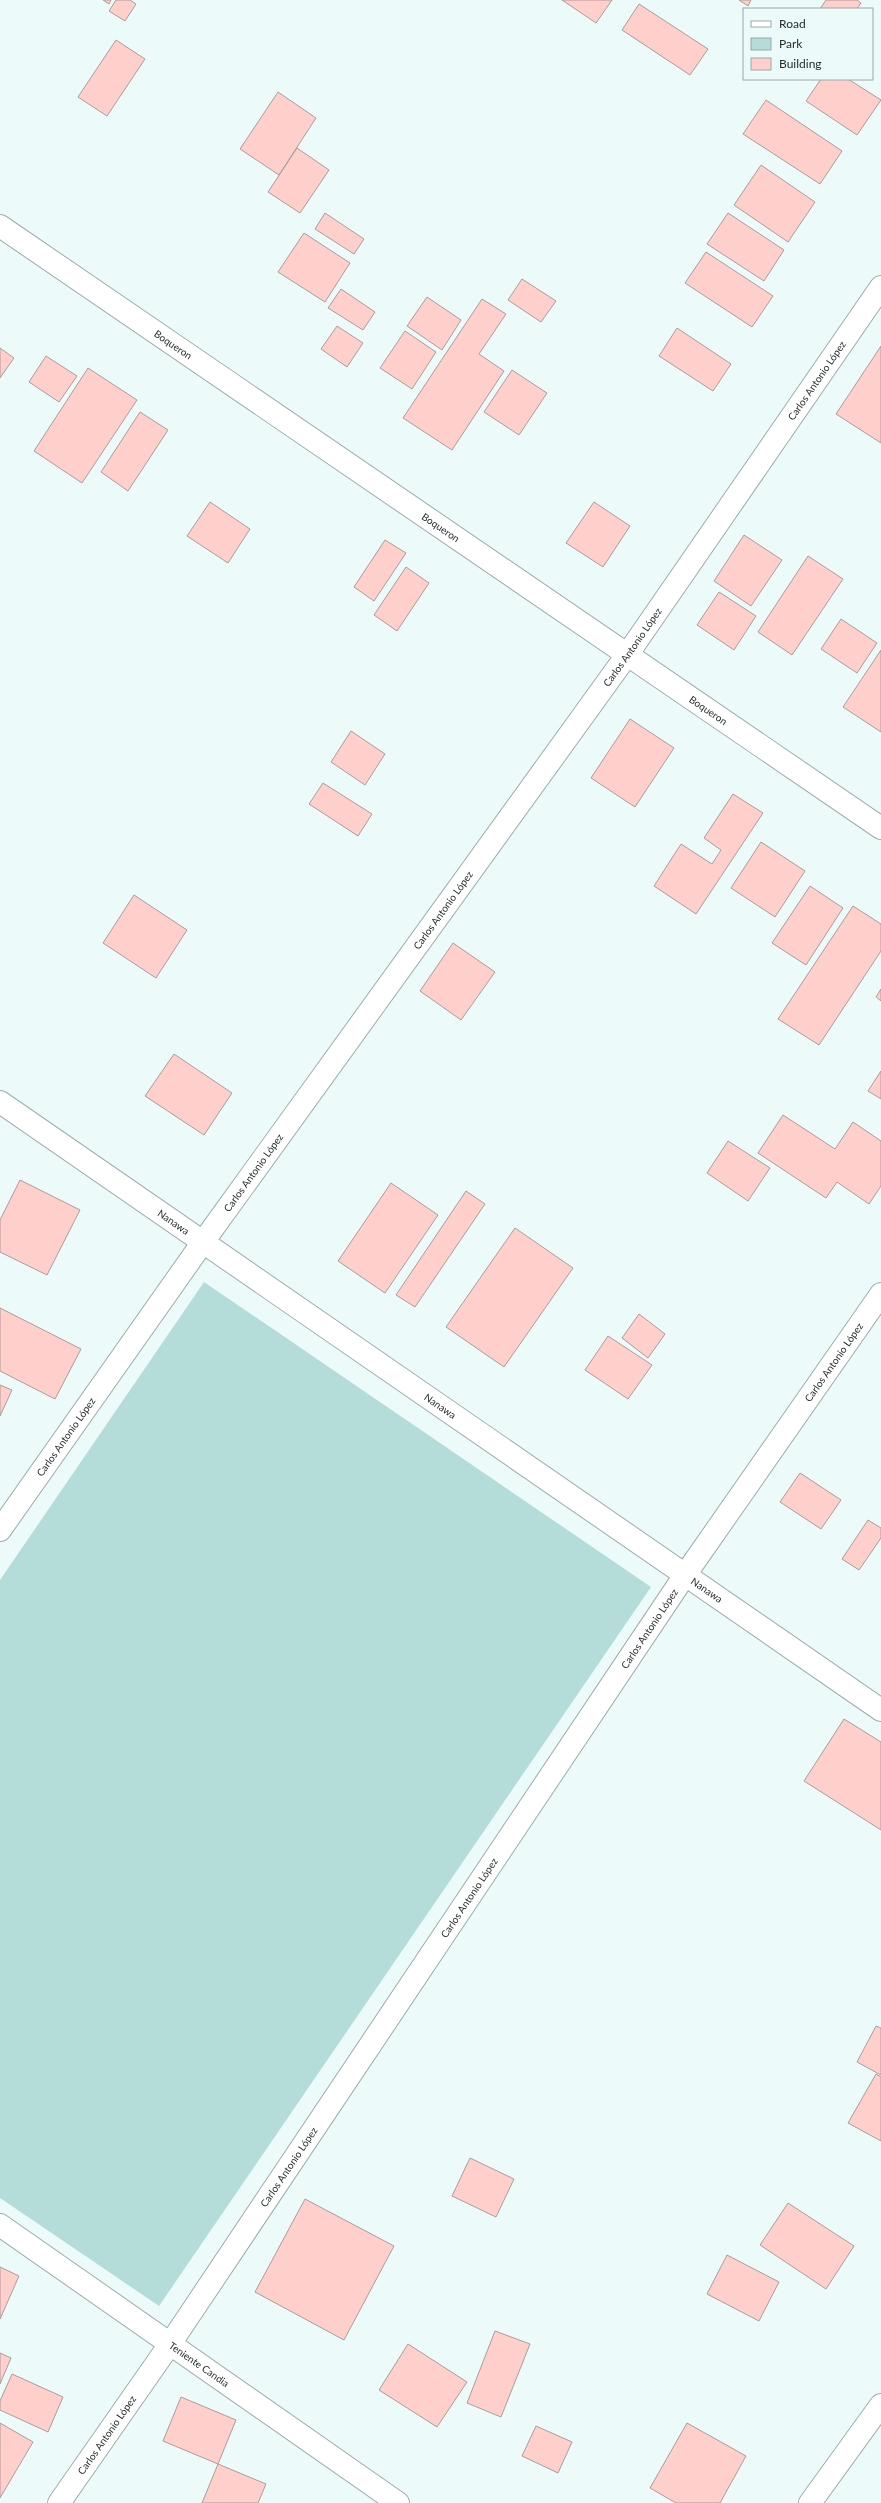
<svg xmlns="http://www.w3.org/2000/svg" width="881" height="2503" font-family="Lato,sans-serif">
	<rect width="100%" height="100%" fill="#ecfbfa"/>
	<!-- green -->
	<path fill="#b4ddda" d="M204,1282L651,1587L159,2306L0,2198V1580Z"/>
	<!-- building -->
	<path fill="#ffcfcc" stroke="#aa9c9b" d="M103,0H111L109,4Z
		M116,0H130L136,4L125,21L109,11Z
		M562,0H612L596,23Z
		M739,0H751L748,6Z
		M826,0H857L861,3L857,9H820Z
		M639,4L708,49L690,75L622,30Z
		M116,40L145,59L107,116L78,97Z
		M821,79H848L881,100L857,135L806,101Z
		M278,92L316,118L279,175L240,149Z
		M766,100L842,151L820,184L743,134Z
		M297,148L329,170L300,213L268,192Z
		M761,165L815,202L788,242L734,205Z
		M325,213L364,239L354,254L315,229Z
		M728,213L784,250L764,281L707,244Z
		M304,233L350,263L325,302L278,272Z
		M706,252L773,296L752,327L685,283Z
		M522,279L556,301L541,322L508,300Z
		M341,289L375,312L363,330L328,308Z
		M427,297L461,320L442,350L407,326Z
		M482,299L506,314L479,354L504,371L452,450L403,418Z
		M337,326L363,343L347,367L321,349Z
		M677,328L731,364L713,391L659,356Z
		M405,331L436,352L412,389L380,368Z
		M881,346V443L836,414Z
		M0,348L14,358L0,378Z
		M46,356L77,376L59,402L29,382Z
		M88,368L137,400L82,483L34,451Z
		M512,370L547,393L519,435L484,412Z
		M140,412L168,430L128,491L101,472Z
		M210,502L250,529L228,563L187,536Z
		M594,502L630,526L603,567L566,543Z
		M744,535L782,560L751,606L714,581Z
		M385,540L406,553L374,601L354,587Z
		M808,556L843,579L792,655L758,632Z
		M406,567L429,583L397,631L374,615Z
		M719,592L756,616L734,650L697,625Z
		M841,619L877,643L857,673L821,649Z
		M881,650V732L843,707Z
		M630,719L674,748L635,807L591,778Z
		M351,731L385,754L365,785L331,762Z
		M323,783L372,814L358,836L309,804Z
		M733,794L763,813L696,914L654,886L681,844L712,864L721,850L704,838Z
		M761,842L805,871L775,917L731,888Z
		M810,886L843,908L806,965L772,943Z
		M134,895L187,930L156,978L103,943Z
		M853,906L881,924V951L819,1045L778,1019Z
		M453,943L495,972L461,1020L420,991Z
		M881,989V1001L876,997Z
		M174,1054L232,1093L204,1135L145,1096Z
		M881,1071V1099L868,1091Z
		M783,1115L835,1149L853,1122L881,1141V1186L869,1204L837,1182L826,1198L758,1153Z
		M728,1141L770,1168L748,1201L707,1173Z
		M20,1180L80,1210L47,1275L0,1252V1220Z
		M391,1183L438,1215L385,1293L338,1261Z
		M466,1191L485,1204L415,1307L396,1295Z
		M515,1228L573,1268L504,1367L446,1327Z
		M0,1308L81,1349L55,1399L0,1371Z
		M639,1314L665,1334L648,1358L622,1338Z
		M608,1336L652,1365L628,1399L585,1370Z
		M0,1385L12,1390L0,1416Z
		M800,1473L841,1500L821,1529L780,1502Z
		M868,1520L881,1528V1538L859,1570L842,1559Z
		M844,1719L881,1742V1830L804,1781Z
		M876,2026L881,2028V2075L857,2062Z
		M876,2074L881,2077V2141L848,2123Z
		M470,2158L514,2179L496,2217L452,2196Z
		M305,2199L394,2246L344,2340L255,2292Z
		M788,2203L854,2246L826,2289L760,2245Z
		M727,2255L779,2282L759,2321L707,2294Z
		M0,2267L19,2276L0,2319Z
		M495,2331L530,2344L501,2417L467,2403Z
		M408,2344L467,2382L437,2427L379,2390Z
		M0,2353L11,2358L0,2384Z
		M12,2374L63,2397L48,2432L0,2410V2401Z
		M181,2397L236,2420L218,2464L163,2441Z
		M0,2423L33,2442L0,2498Z
		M687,2423L746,2456L720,2503H676L650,2488Z
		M536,2426L572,2442L558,2473L522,2456Z
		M218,2464L266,2484L258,2503H202Z"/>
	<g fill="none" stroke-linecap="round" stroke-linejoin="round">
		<!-- minor casing -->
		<g stroke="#9eacab" stroke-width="24">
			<g id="minor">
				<path id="s1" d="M0,226L881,828"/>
				<path id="s2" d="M0,1102L881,1710"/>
				<path id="s3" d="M0,1530L203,1242L627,655L881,287"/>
				<path id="s4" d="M0,2225L398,2503"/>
				<path id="s5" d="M59,2503L170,2344L685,1575L881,1294"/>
				<path d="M810,2503L881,2405"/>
			</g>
		</g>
		<!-- minor -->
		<use href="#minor" stroke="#fff" stroke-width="22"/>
	</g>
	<g text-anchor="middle" stroke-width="3" stroke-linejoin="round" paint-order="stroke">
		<!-- street labels -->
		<g font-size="10" fill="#262c2c" stroke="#ecfbfa">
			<text dy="4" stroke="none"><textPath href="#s1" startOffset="210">Boqueron</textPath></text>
			<text dy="4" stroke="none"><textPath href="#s3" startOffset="1410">Carlos Antonio López</textPath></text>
			<text dy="4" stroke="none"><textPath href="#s1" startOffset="534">Boqueron</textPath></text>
			<text dy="4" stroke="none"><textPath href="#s3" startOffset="1086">Carlos Antonio López</textPath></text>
			<text dy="4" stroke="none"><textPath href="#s1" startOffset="858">Boqueron</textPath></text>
			<text dy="4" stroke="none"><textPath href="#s3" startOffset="762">Carlos Antonio López</textPath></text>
			<text dy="4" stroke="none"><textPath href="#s3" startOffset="438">Carlos Antonio López</textPath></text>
			<text dy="4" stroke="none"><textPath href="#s2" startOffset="211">Nanawa</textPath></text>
			<text dy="4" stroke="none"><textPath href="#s5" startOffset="1379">Carlos Antonio López</textPath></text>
			<text dy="4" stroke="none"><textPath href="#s2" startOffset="535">Nanawa</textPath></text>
			<text dy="4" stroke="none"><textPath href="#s3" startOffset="114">Carlos Antonio López</textPath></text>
			<text dy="4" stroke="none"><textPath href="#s2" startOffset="859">Nanawa</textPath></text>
			<text dy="4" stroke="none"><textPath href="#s5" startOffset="1055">Carlos Antonio López</textPath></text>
			<text dy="4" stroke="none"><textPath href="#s5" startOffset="731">Carlos Antonio López</textPath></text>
			<text dy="4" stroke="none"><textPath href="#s5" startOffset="407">Carlos Antonio López</textPath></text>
			<text dy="4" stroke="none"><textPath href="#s4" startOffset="243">Teniente Candia</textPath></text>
			<text dy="4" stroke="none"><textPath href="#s5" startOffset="83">Carlos Antonio López</textPath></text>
		</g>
	</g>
	<!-- legend -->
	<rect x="743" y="8" width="130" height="72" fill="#ecfbfa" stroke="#9da8a8"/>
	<rect x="751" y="21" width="20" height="6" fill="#ffffff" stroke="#9da8a8"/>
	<text x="779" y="28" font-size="12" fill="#262c2c">Road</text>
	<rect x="751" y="38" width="20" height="12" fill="#b4ddda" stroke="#9da8a8"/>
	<text x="779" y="48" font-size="12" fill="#262c2c">Park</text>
	<rect x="751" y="58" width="20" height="12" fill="#ffcfcc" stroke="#9da8a8"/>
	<text x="779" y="68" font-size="12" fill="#262c2c">Building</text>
</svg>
